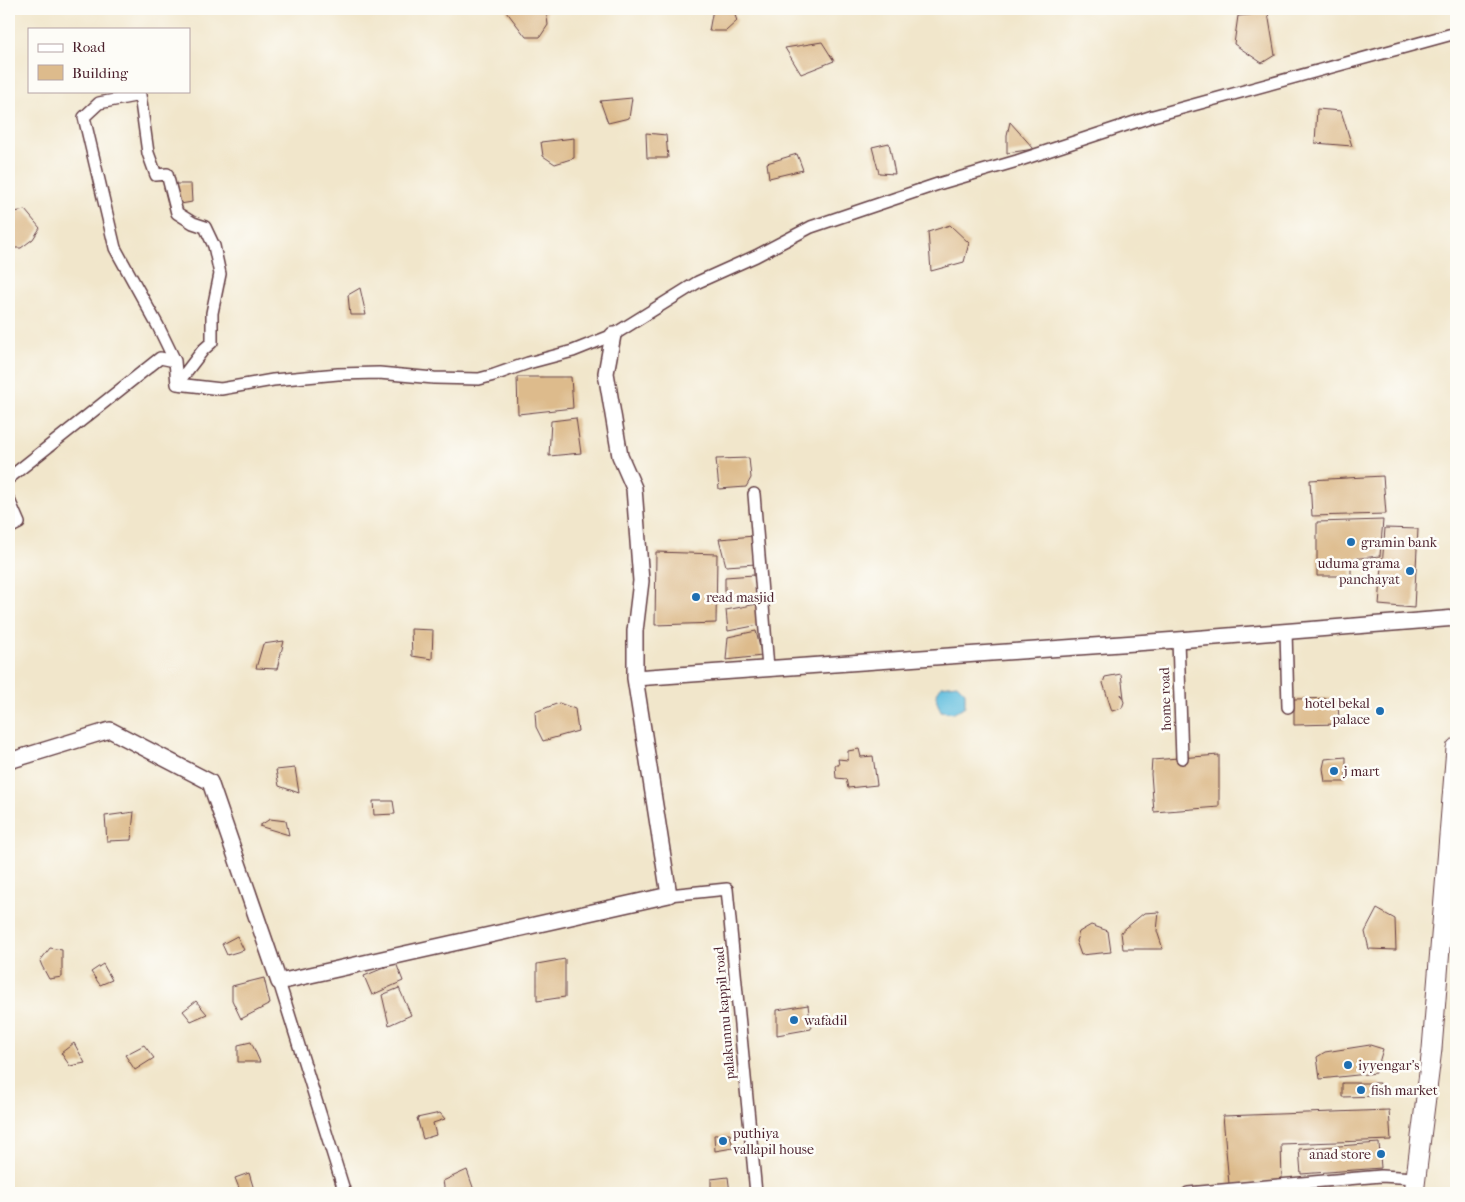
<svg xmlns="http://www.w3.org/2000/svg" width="1465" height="1202" font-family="'IM FELL French Canon',serif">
	<rect width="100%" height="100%" fill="#fdfcf7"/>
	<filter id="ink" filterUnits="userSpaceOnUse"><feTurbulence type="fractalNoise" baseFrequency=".02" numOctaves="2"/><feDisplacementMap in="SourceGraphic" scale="10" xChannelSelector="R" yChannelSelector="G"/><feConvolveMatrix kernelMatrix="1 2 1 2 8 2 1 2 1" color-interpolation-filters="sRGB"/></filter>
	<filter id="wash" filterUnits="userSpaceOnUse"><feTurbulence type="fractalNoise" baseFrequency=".0096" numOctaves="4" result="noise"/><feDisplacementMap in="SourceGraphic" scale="20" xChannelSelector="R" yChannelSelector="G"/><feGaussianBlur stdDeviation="1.12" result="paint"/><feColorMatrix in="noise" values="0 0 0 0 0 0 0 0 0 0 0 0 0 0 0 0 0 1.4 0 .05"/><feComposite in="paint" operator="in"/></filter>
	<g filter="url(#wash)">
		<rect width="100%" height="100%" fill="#f1e6cb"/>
		<!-- water -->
		<path fill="#60bede" stroke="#556e84" d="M957,684L965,692V706L954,713L941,711C936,701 934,696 941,686Z"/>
		<g id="blocks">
			<!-- building -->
			<path fill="#ddbb8c" d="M511,9H546L548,25L540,37H526L506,11Z
				M713,9H733L737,21L726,31H709Z
				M1268,13L1275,55L1262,63L1234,44L1238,16Z
				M822,42L834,61L801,74L785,48Z
				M632,98L629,118L608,123L600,101Z
				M1317,109L1341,111L1352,146L1315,143Z
				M1010,122L1034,149L1007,153V135Z
				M646,133L666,135L668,158H647Z
				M574,138V158L555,164L543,156L541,142Z
				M889,143L895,174L879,173L872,147Z
				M797,154L803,170L769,178L767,163Z
				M175,184H191L192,202L175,205Z
				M25,210L40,228L33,239L21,248H9V213Z
				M950,225L969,243L964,262L931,271L928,232Z
				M360,288L366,315H350L348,295Z
				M517,377H571L573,408L518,414Z
				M576,418L581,453L549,456L551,421Z
				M749,458L751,478L746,487L719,489L716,459Z
				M1383,476L1386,514L1312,516L1310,480Z
				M1383,520L1380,556L1351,559V576H1317V522Z
				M1385,528L1418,529L1414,608L1379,605Z
				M754,536L756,564L726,566L719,539Z
				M656,552L717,554L716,623L655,625Z
				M754,575L759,599L725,603V577Z
				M757,604L759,625L728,631L726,610Z
				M411,629L433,630L432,659L412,656Z
				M756,631L762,656L726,660L728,637Z
				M284,641L277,669L256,668L263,644Z
				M1121,674L1124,698L1121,694L1124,702L1122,708L1112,711L1103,683L1105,677Z
				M1338,698L1339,724L1294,725V699Z
				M559,703L575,709L578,731L543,741L536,727L535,712Z
				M859,749L861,757L873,756L877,785L848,788L846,779L836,778L835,765H839L838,759L848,760V751Z
				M1219,755V807L1154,812L1151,774L1152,760Z
				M1346,757V782H1325L1323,768L1325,759Z
				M295,768L299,793L279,786L276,770Z
				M373,801H393L395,814L374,815Z
				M134,812L131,840L107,841L105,816Z
				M270,819L286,821L289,835L259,826Z
				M1377,909L1395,919L1396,950L1369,949L1365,932Z
				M1159,912L1157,931L1163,949H1123L1121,932L1144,913Z
				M1091,925L1108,931L1111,952L1081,955L1076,941L1079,932Z
				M237,936L244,950L227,955L222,944Z
				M50,948L62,950V977L49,979L42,966L40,961Z
				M565,959V997L537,1001V964Z
				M396,963L403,981L372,995L364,976Z
				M103,964L112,980L100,985L91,972Z
				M264,978L270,1004L241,1019L232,1000V986Z
				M399,988L411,1015L389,1025L382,995Z
				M196,1001L207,1014L191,1021L183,1011Z
				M808,1005L811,1029L777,1035V1010Z
				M251,1042L260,1062H238V1045Z
				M74,1043L85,1063L70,1066L61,1053Z
				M144,1045L154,1058L135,1070L125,1055Z
				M1370,1045L1383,1049L1376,1073L1320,1079L1317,1057L1325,1052Z
				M1342,1083H1380V1096L1342,1097Z
				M1389,1110L1391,1140L1281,1144L1282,1180L1229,1184L1223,1116Z
				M440,1113L445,1119L433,1123L436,1135L423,1139L417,1118Z
				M730,1134L733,1148L715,1151L714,1135Z
				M1379,1143L1381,1168L1301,1174L1299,1149Z
				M467,1170L475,1193H445L443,1181Z
				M249,1173L255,1193H241L235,1178Z
				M728,1177L730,1193H711V1179Z
				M1327,1189H1346V1193H1327Z"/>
		</g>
	</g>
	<g filter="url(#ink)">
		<use href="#blocks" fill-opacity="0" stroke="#633d43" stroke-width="1"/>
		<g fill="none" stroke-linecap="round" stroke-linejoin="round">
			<!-- minor casing -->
			<g stroke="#633d43" stroke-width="14">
				<path id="minor" d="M140,95L148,153L156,175L167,174L177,213L193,223L205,227L214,246L220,274L212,313V342L203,350L177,384L175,361L158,326L115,248L84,117L99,103Z
					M177,384L221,389L273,380L338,374L379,373L434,378L479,379L494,375L528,363L573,351L613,335L698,282L756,256L811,227L938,184L1017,161L1153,116L1456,33
					M9,478L160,358L175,361
					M754,494L768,668
					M9,500L19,523L9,528
					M1286,631L1288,707
					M1178,640L1182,758
					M669,895L727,889L756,1193
					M279,982L345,1193
					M1188,1193L1381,1176L1416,1178"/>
			</g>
			<!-- tertiary casing -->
			<g stroke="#633d43" stroke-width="18">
				<path id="tertiary" d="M613,335L606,373L620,456L634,488L641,581L635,631V678
					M9,761L110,730L210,782L279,982L669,895L635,678L1178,640L1456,618"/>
			</g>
			<!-- primary casing -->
			<g stroke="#633d43" stroke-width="21">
				<path id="primary" d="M1414,1193L1432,1049L1456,748"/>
			</g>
			<!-- minor -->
			<use href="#minor" stroke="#fff" stroke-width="11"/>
			<!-- tertiary -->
			<use href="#tertiary" stroke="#fff" stroke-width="15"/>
			<!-- primary -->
			<use href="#primary" stroke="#fff" stroke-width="19"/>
		</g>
	</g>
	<!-- markers -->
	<g fill="#1f6fb2" stroke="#fdfcf7" stroke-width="2">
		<circle cx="1351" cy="542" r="5"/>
		<circle cx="1410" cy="571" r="5"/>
		<circle cx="696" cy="597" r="5"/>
		<circle cx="1380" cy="711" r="5"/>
		<circle cx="1334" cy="771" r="5"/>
		<circle cx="794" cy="1020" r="5"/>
		<circle cx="1348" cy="1065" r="5"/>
		<circle cx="1361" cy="1090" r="5"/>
		<circle cx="723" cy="1141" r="5"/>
		<circle cx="1381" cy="1154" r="5"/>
	</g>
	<g text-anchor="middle" stroke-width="5" stroke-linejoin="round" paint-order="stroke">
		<!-- poi labels -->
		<g font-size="14" fill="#4a1f2b" stroke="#fdfcf7" text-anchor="start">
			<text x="1361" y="547">gramin bank</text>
			<text x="1400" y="568" text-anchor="end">uduma grama<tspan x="1400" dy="16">panchayat</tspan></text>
			<text x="706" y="602">read masjid</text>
			<text x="1370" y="708" text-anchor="end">hotel bekal<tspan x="1370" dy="16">palace</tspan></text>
			<text x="1344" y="776">j mart</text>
			<text x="804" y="1025">wafadil</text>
			<text x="1358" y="1070">iyyengar's</text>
			<text x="1371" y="1095">fish market</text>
			<text x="733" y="1138">puthiya<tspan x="733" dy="16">vallapil house</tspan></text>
			<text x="1371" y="1159" text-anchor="end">anad store</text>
		</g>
		<!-- street labels -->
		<g font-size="14" fill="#4a1f2b" stroke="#fdfcf7">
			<text transform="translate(1165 699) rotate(-92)" y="5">home road</text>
			<text transform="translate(724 1013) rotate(-95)" y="5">palakunnu kappil road</text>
		</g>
	</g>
	<!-- margin -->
	<rect width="1465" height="1202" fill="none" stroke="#fdfcf7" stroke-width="30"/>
	<!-- legend -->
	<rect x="28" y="28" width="162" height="65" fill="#fdfcf7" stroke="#b5a4a5"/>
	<rect x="38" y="44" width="25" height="8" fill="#ffffff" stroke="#b5a4a5"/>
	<text x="72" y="52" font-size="15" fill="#4a1f2b">Road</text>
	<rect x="38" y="65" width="25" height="15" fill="#ddbb8c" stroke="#b5a4a5"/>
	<text x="72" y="78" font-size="15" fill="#4a1f2b">Building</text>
</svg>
